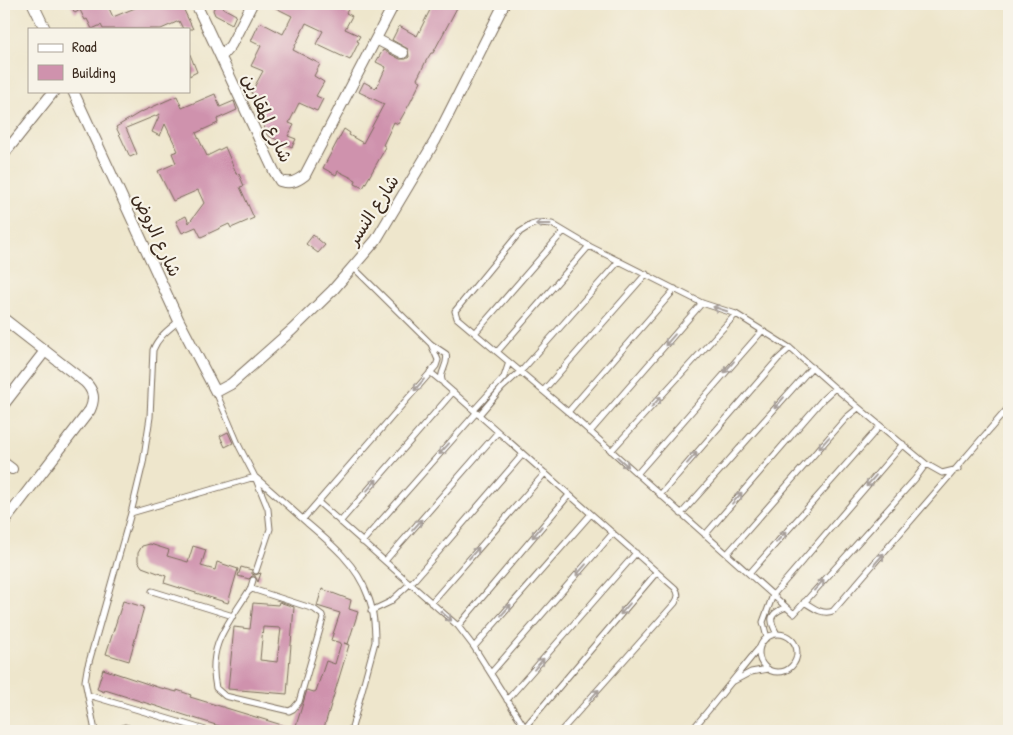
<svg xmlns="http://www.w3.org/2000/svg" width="1013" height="735" font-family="'Patrick Hand','Playpen Sans Arabic',sans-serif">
	<rect width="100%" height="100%" fill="#f7f3e8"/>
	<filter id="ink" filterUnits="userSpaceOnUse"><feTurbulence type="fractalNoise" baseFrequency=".02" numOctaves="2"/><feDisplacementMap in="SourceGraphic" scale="10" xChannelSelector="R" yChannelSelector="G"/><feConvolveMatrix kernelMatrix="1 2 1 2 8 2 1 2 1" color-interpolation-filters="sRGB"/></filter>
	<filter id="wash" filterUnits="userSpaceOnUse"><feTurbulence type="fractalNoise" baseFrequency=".0096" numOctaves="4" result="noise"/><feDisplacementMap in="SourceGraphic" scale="20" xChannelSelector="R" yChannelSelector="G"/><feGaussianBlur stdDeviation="1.12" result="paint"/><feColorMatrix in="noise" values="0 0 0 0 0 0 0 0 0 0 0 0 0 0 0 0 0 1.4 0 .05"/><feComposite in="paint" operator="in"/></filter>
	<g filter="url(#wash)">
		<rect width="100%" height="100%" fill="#eee6cc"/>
		<g id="blocks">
			<!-- building -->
			<path fill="#cf92ad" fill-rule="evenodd" d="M70,4H107L113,17L135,8L133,4H181L193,29H183L179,21L161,29H103L101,25L92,29L87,19L85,20L80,10L75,13Z
				M216,4H225L223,8L236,15L232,24L215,15L213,10Z
				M268,4H351L346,13L352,16L345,29L360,36L357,41L359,42L350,60L316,44L323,31L306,23L293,50L320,64L314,76L324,82L316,96L323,99L317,111L299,103L289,123L294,125L288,136L296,139L292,147L267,135L255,101L257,96L251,93L263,71L251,66L261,46L251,41L260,22L283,34L292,16Z
				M433,4H459L433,53H431L426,61L417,79L421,81L410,103L398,124L394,122L383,145L386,147L363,188L355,184L356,180L338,171L336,175L323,168L344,129L350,133L349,135L363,143L384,104L359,92L364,82L375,88L378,85L386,67L376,62L383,50L400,59H406L409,57L408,49L392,40L399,26L417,36Z
				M189,52L197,72L189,76Z
				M215,94L220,107L234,101L237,110L217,119L218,123L196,133L207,156L225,147L237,175L239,174L244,186L240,187L254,218L231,228L229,224L201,237L196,227L182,233L176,221L186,216L189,223L204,203L198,190L173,201L158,171L176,163L172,153L178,151L165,124L160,136L152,132L160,114L126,128L137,154L130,157L116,127L139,113L177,96L182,108Z
				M313,235L325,245L318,253L306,244Z
				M228,432L233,443L225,447L220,436Z
				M150,544L169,550L167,556L188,562L193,546L206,550L201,566L215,570L217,562L238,569L228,603L164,583L166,576L142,567L138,561V553L142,546Z
				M241,567L252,570V574L255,575L261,573L258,582L255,576H252L249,579L238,576Z
				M322,589L351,600L349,609L358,612L348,644L344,643L349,645L323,731H235L105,690L104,692L97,689L103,669L157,687L177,692V690L191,695L190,697L295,729L307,690L314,692L316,691L326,661L335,664L341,643L331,640L340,613L317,606Z
				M123,601L144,607L129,661L106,654Z
				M279,602L294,607L287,694L228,689L234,627L250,629L253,603L278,605ZM263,627L281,628L277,662L260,660Z"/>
		</g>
	</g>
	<g filter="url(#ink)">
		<use href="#blocks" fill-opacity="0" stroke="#7a6c5b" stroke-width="1"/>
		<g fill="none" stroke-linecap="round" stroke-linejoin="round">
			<!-- service casing -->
			<g stroke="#7a6c5b" stroke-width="7">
				<path id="service" d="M353,267L431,344L446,354C450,365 436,374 444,384L675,588C679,593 679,597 675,603L561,731
					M475,333L563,232
					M497,352L589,246
					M430,372L441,381
					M543,391L646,274
					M216,392L239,446L255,477L268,509L270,529L256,571
					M474,410L504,377L509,362
					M568,412L675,289
					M479,415L502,388L524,368L619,261
					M590,432L702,303
					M611,451L736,314
					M926,464L915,479L794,614L568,412L457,318L455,311L520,232L531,225L538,223L552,224L589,246L702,303L736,314L790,348L835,388L926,464L942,473L958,469
					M637,474L762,331
					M660,495L778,359L790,348
					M318,502L458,626L474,647L527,731
					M131,513L255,477C273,492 290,508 307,523C332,544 357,565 368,596C374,610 375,627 375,642L351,731
					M681,514L812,367
					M303,519L436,366L438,360L431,344
					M340,522L453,392
					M705,535L823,399L835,388
					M362,542L476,413
					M727,554L846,418L858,408
					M385,561L498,432
					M749,574L880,426
					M252,589L314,609L322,615L323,619L299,702L293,709L289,711L225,696L216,688C207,645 227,626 248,592Z
					M250,590L253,580
					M152,591L233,616
					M804,602C814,608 822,615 833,611L1009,407
					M431,603L545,473
					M371,611L390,602L415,579L523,454
					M458,626L569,495
					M777,634C768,618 770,614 786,607
					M759 653a19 19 0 1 1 38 0a19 19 0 1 1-38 0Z
					M767,638L763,622L773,595L903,444
					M474,647L591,514
					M491,673L613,533
					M734,681L751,672L768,669
					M88,695L209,731
					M507,700L636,553
					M525,727L657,572
					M95,731L85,681L87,669L131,513L143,463L150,417L153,350C158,337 168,330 179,321
					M119,731L125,727L138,731
					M691,731C714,704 736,676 759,648"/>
			</g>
			<!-- minor casing -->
			<g stroke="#7a6c5b" stroke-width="12">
				<path id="minor" d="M33,4L45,29
					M196,4L274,171L280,181C290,184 296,182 305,175L394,4
					M376,39L403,53
					M221,57L231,45L252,4
					M73,91L179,321L216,392L231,384L292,330L333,290L376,240L435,141L504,4
					M4,154L54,91
					M4,319L85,382C94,391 95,399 90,410L4,522
					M4,404L45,351
					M4,463L12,469"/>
			</g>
			<!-- service -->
			<use href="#service" stroke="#fff" stroke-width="5"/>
			<!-- minor -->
			<use href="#minor" stroke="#fff" stroke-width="10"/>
		</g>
		<!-- one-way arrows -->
		<defs><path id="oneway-shaft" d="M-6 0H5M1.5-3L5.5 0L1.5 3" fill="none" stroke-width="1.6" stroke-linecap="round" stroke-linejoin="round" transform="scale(1.25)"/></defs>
		<g stroke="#a79f9a">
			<use href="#oneway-shaft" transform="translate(543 224) rotate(-180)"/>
			<use href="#oneway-shaft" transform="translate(720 309) rotate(-162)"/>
			<use href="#oneway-shaft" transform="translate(670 340) rotate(131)"/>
			<use href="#oneway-shaft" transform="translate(729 367) rotate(131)"/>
			<use href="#oneway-shaft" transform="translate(419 385) rotate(131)"/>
			<use href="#oneway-shaft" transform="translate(656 402) rotate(-48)"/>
			<use href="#oneway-shaft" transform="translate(779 403) rotate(131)"/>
			<use href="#oneway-shaft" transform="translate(824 443) rotate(131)"/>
			<use href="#oneway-shaft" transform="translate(444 449) rotate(132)"/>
			<use href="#oneway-shaft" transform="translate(692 458) rotate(-49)"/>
			<use href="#oneway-shaft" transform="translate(623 462) rotate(42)"/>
			<use href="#oneway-shaft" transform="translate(871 481) rotate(131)"/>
			<use href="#oneway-shaft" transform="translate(372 485) rotate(-49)"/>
			<use href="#oneway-shaft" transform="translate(737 498) rotate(-49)"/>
			<use href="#oneway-shaft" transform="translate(417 525) rotate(-49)"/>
			<use href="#oneway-shaft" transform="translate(537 532) rotate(130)"/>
			<use href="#oneway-shaft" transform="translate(781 537) rotate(-49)"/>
			<use href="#oneway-shaft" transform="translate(474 553) rotate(-49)"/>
			<use href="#oneway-shaft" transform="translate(879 559) rotate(-49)"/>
			<use href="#oneway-shaft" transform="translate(581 570) rotate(131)"/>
			<use href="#oneway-shaft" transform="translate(819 585) rotate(-48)"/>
			<use href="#oneway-shaft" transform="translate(625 609) rotate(131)"/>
			<use href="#oneway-shaft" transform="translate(506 610) rotate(-49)"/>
			<use href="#oneway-shaft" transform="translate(446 616) rotate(41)"/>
			<use href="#oneway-shaft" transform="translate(539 664) rotate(-49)"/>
			<use href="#oneway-shaft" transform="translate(594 695) rotate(-48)"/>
		</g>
	</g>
	<g text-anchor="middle" stroke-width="4.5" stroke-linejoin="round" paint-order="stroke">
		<!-- street labels -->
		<g font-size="18" fill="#3b2a1e" stroke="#f7f3e8">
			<text transform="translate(267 118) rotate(65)" y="6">شارع المقارين</text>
			<text transform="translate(373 210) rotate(-57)" y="6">شارع النسر</text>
			<text transform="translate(157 235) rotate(65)" y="6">شارع الروض</text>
		</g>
	</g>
	<!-- margin -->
	<rect width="1013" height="735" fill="none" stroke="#f7f3e8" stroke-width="20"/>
	<!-- legend -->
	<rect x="28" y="28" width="162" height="65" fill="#f7f3e8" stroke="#aca397"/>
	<rect x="38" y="44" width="25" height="8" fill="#ffffff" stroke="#aca397"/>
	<text x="72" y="52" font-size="15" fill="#3b2a1e">Road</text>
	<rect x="38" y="65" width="25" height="15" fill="#cf92ad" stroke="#aca397"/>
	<text x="72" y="78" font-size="15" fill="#3b2a1e">Building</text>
</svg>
